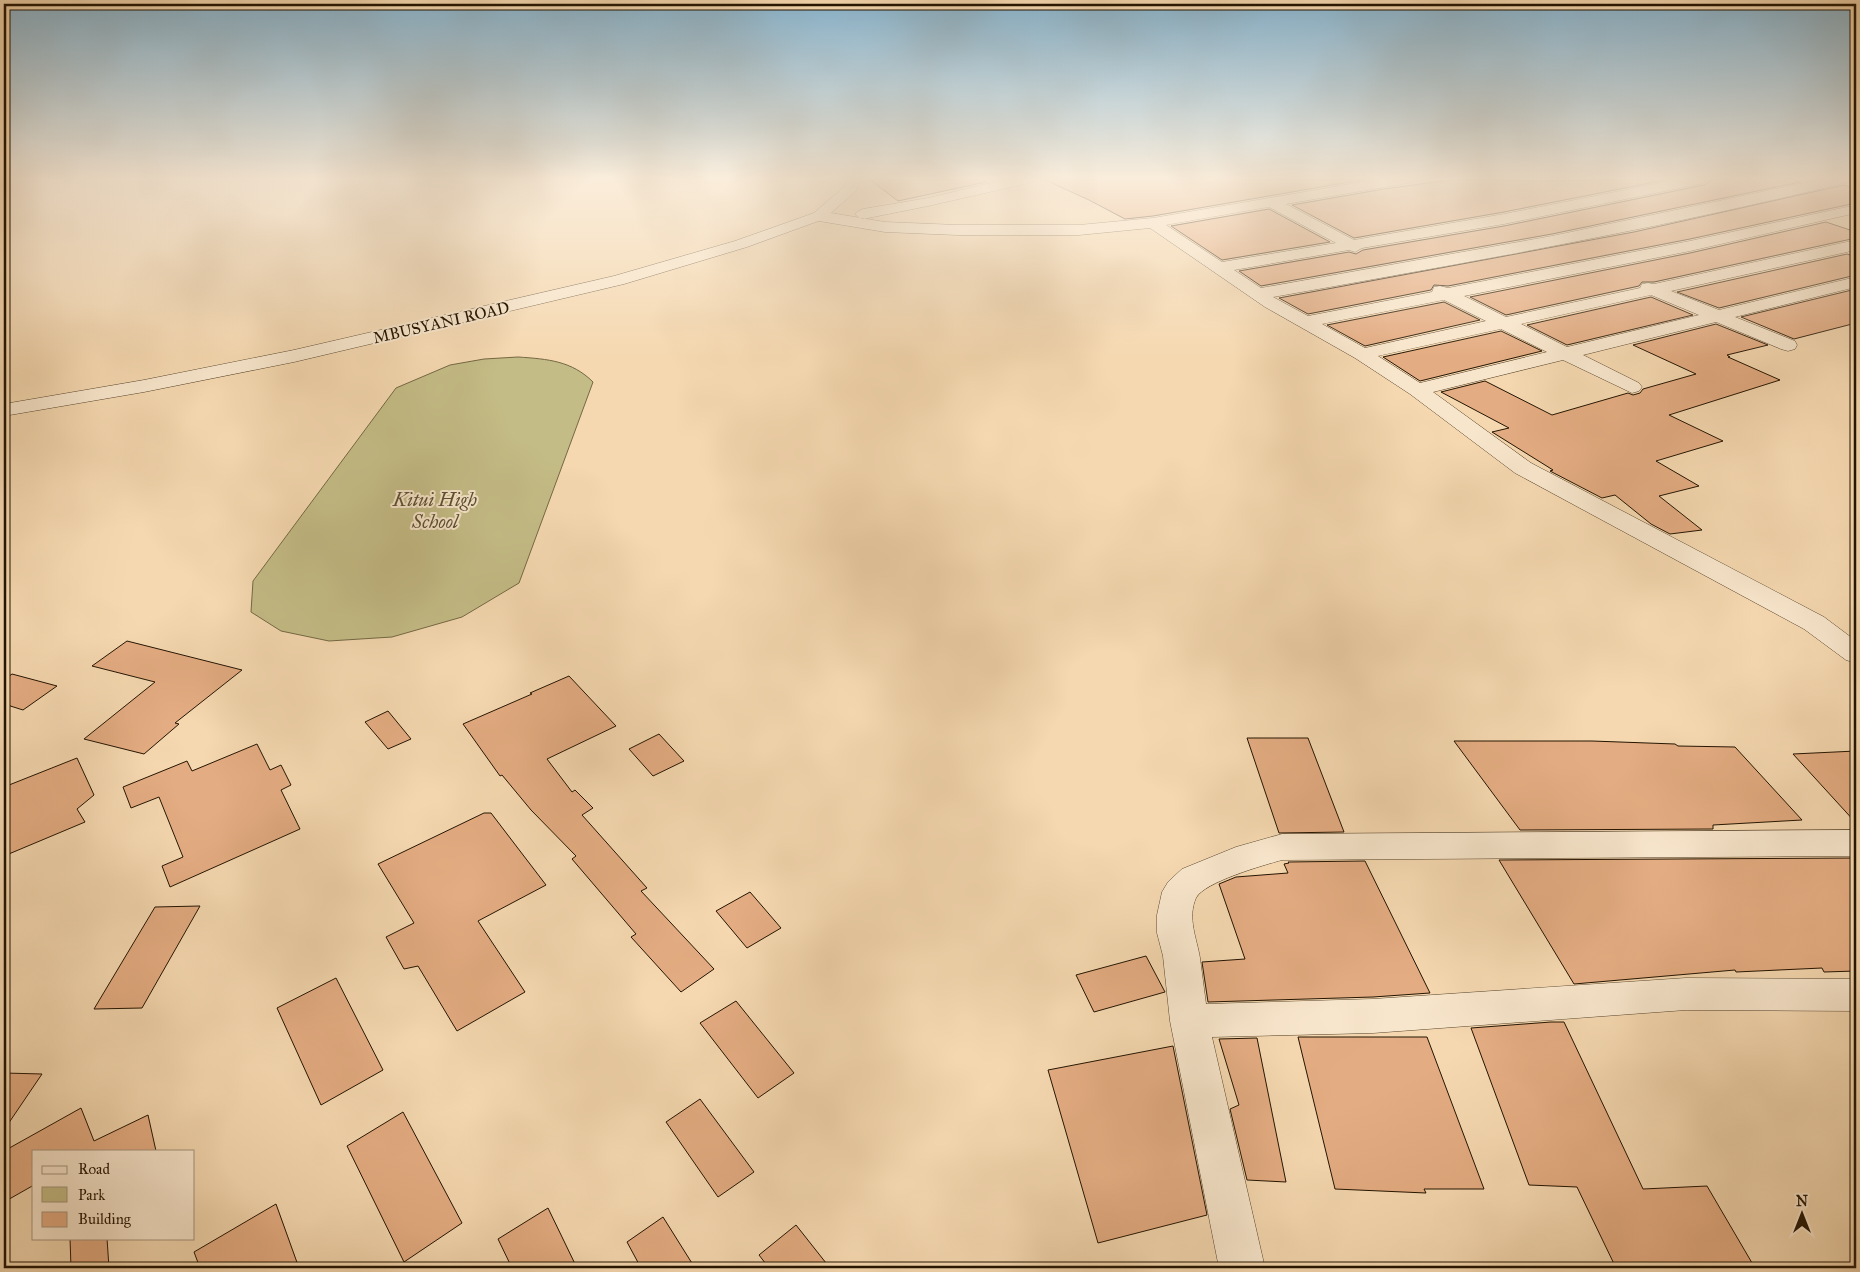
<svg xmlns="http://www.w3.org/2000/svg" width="1860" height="1272" font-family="'IM FELL Great Primer',serif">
	<rect width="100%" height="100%" fill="#f5d8b0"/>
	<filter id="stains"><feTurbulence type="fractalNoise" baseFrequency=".004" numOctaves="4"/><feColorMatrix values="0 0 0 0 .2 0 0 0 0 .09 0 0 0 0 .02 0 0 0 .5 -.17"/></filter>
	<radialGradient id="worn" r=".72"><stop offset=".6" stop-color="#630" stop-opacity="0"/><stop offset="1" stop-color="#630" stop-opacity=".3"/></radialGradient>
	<!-- green -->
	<path fill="#c4bc86" stroke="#746844" d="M518,357C548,359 572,361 593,382L519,583L462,617L392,637L329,641L281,631L251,612L253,581L396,388L450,365L484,359Z"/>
	<!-- building -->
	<path fill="#e4ac82" stroke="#231401" d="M869,179H985L986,182L898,201Z
		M1043,179H1367L1153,216L1125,219L1089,200Z
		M1457,179L1532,181L1670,179L1504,212L1354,238L1292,205L1384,189Z
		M1713,179H1790L1800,182L1552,234L1261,286L1239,271L1349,252L1356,254L1363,250L1504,226L1704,185Z
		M1844,185L1856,189V203L1690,239L1448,286L1434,285L1431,290L1308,314L1279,298L1634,232Z
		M1269,209L1330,242L1222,260L1171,226Z
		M1826,222L1856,232V238L1654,282H1642L1639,286L1506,315L1470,297L1690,253Z
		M1847,254L1856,257V275L1719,308L1677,292Z
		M1856,289V323L1794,339L1741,317Z
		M1651,297L1693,315L1567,345L1527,325Z
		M1444,302L1480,320L1365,346L1327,325Z
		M1716,324L1768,345L1727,355L1730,357H1728L1780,380L1669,415L1723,441L1656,461L1699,486L1659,496L1702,530L1670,534L1651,524L1615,495L1602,498L1550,471L1553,470L1492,432L1509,428L1441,392L1485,381L1552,415L1628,393L1633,395L1640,393L1643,389L1696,374L1633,345Z
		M1501,331L1542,351L1420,381L1383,357Z
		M127,641L242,670L175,723L179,724L144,754L84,739L155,682L92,666Z
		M12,674L57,686L23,710L4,704V680Z
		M569,676L616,726L547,759L572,792L575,790L593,808L582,815L647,888L641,891L714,969L681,992L631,937L636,934L572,859L576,856L531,810L502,775L500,776L463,724L532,694L530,693Z
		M388,711L411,739L388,749L365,722Z
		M659,734L684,761L653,776L629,749Z
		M1247,738H1308L1344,832L1279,833Z
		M1454,741H1592L1675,744L1678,746L1735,747L1802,820L1713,825V829L1520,830Z
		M257,744L270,770L281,765L291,785L281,790L300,829L170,887L162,866L183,857L159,797L131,808L123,787L187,761L192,771Z
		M1856,751V823L1793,754Z
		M77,758L94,795L77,809L85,822L4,856V787Z
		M484,813H491L546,885L478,921L525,992L457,1031L418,966L404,969L386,937L414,923L378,864Z
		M1856,858V971L1824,972L1822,968L1736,972L1735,970L1574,984L1499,860Z
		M1365,861L1430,993L1373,997L1208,1002L1202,962L1245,959L1219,884L1236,877L1288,873L1284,864L1289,863L1288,862Z
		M750,892L781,928L747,948L716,911Z
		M200,906L142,1008L94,1009L155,907Z
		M1146,956L1165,992L1094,1012L1076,975Z
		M336,978L383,1070L321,1105L277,1008Z
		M736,1001L794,1073L758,1098L700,1023Z
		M1551,1022H1564L1643,1189L1707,1186L1755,1268H1616L1577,1187L1529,1185L1471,1028Z
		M1298,1037H1427L1484,1189H1424L1426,1193L1335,1189Z
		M1257,1038L1286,1182L1247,1180L1230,1109L1239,1105L1219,1039Z
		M1173,1046L1207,1215L1098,1243L1048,1070Z
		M4,1073L42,1074L4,1130Z
		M700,1099L754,1172L718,1197L666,1122Z
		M81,1108L94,1141L148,1115L156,1151H34V1185L4,1202V1151Z
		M403,1112L462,1223L404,1262L347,1146Z
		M276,1204L299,1268H200L194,1252Z
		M548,1208L577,1268H512L498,1239Z
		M663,1217L695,1268H641L627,1242Z
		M796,1225L830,1268H769L759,1255Z
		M70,1238H107L109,1268H71Z"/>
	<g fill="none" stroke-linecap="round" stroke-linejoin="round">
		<!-- minor casing -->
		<g stroke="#58452d" stroke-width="1">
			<path id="minor" d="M1008,179H1035L1033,182L928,206L863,219L858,217L855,214L858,211L863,209L928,198Z
				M1380,179H1415L1408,183L1286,204L1354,240L1504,214L1681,179H1711L1704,183L1504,224L1362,248L1355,252L1349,250L1234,270L1261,288L1552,236L1823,179H1850L1848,182C1659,229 1465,263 1273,297L1308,316L1432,292L1434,287L1440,286L1448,288L1690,241L1856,205V213L1690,251L1464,296L1506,317L1640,288L1642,284L1648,283L1654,284L1856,240V250L1671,291L1719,310L1856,277V287L1735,317L1795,341L1797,345L1795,349L1788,351L1781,349L1716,322L1583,355L1639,383L1642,387L1639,391L1632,393L1563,360L1433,392L1531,463L1824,617L1856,641V663L1846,660L1804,629L1515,473L1410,394L1355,358L1265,307L1150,228L1079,235H957L885,232L819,221L814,219L811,216L814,213L819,211L885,222L957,225H1079L1153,218ZM1269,207L1336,243L1222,262L1166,225ZM1651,295L1699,315L1567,347L1521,324ZM1444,300L1486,321L1365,348L1322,324ZM1501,329L1547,352L1420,383L1378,356Z
				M1856,830V856L1282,860C1264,865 1204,882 1196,898C1187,918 1197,939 1200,958C1202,973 1204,989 1206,1004L1373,999L1686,978L1856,979V1011L1686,1010L1373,1033L1212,1037L1265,1268H1219L1170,1021L1163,956L1157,933V915L1162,892L1168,882L1182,869L1236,847L1282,834Z"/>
		</g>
		<!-- tertiary casing -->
		<g stroke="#58452d" stroke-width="1">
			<path id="tertiary" d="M848,179H862L855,192L824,219L747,247L624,284L294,362L144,392L4,416V404L144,380L294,350L614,276L735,241L814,213L844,187Z"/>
		</g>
		<!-- minor -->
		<use href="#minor" fill="#f8e6cc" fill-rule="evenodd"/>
		<!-- tertiary -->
		<use href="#tertiary" fill="#f8e6cc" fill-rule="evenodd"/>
	</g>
	<!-- sky -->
	<linearGradient id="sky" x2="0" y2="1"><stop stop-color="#89b6d1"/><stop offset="0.5" stop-color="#faeddb"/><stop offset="1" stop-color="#faeddb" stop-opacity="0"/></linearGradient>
	<rect width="1860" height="357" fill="url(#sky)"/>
	<g text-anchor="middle" stroke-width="4" stroke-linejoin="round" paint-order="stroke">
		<!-- far-street labels -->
		<g font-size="16" fill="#231401" stroke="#f8e6cc">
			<text transform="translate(441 322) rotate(-13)" y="6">MBUSYANI ROAD</text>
		</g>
		<!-- park labels -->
		<g font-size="19" font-style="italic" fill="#5b4f30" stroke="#f8e6cc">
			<text x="435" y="506">Kitui High<tspan x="435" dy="22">School</tspan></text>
		</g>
	</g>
	<!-- margin -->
	<rect width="1860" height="1272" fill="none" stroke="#f5d8b0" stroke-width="20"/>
	<rect x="5" y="5" width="1850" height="1262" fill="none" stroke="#231401" stroke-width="2.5"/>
	<rect x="10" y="10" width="1840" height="1252" fill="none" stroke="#231401"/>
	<!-- legend -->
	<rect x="32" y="1150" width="162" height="90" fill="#f8e6cc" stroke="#a3927b"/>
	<rect x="42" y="1166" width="25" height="8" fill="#f8e6cc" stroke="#a3927b"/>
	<text x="78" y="1174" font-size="15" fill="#231401">Road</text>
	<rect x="42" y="1187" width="25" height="15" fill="#c4bc86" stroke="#a3927b"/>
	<text x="78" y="1200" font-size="15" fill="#231401">Park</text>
	<rect x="42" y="1212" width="25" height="15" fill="#e4ac82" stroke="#a3927b"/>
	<text x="78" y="1224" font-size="15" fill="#231401">Building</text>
	<!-- north arrow -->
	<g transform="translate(1802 1214)" stroke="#f8e6cc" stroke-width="4" paint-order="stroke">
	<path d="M0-4L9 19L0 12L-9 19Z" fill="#231401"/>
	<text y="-8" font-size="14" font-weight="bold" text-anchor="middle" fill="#231401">N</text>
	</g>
	<rect width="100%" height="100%" filter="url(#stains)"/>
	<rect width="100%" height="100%" fill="url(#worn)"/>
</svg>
